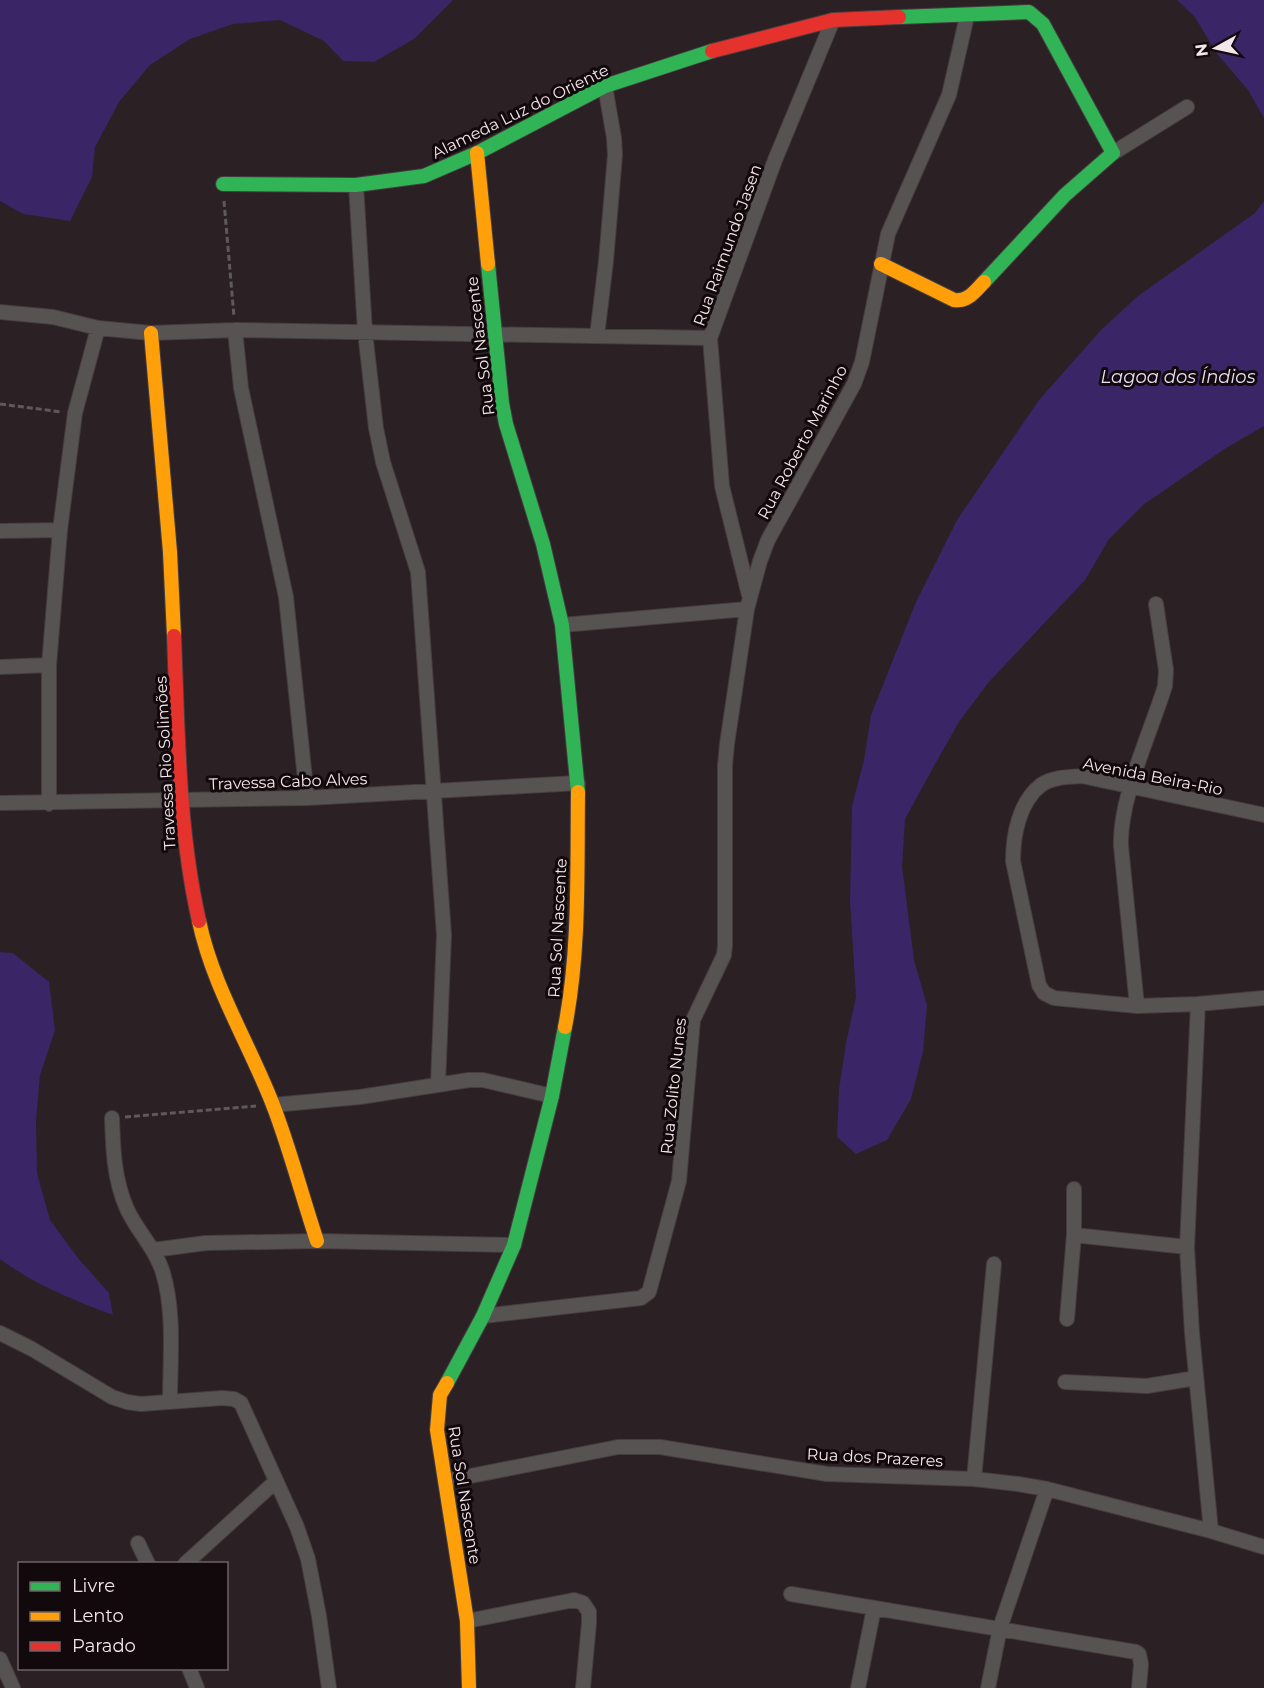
<svg xmlns="http://www.w3.org/2000/svg" width="1264" height="1688" font-family="Montserrat,sans-serif">
	<rect width="100%" height="100%" fill="#2b2023"/>
	<!-- water -->
	<path fill="#3a2566" d="M0,0H453L414,39L374,62L343,61L324,41L280,20L233,24L190,39L150,65L119,102L95,147L92,177L70,221L23,214L0,201Z
		M1177,0H1264V118L1248,90L1218,55L1194,16Z
		M1264,201V426L1223,450L1143,505L1109,539L1085,580L988,683L959,722L934,766L905,819L902,866L914,960L927,1005L923,1052L911,1099L887,1140L856,1154L837,1137L839,1089L846,1043L856,997L850,901L852,806L864,760L871,715L916,602L957,520L1039,400L1101,330L1138,296L1255,213Z
		M0,952L13,953L49,982L55,1030L40,1075L36,1121L37,1173L50,1220L78,1258L109,1293L113,1315C75,1301 33,1284 0,1259Z"/>
	<g fill="none" stroke-linecap="round" stroke-linejoin="round">
		<!-- street casing -->
		<g stroke="#463d40" stroke-width="16">
			<path id="street" d="M1113,153L1187,107
				M356,185L365,332L376,428L383,462L418,572L444,935L438,1084
				M0,312L53,317L98,328L151,333L235,330L710,338
				M235,330L241,388L286,597L307,798
				M597,336L606,261L615,155L614,138L605,86
				M0,531L60,530
				M749,595L722,486L710,338L775,160L833,20
				M562,625L747,609
				M0,667L49,665
				M0,803L307,798L578,783
				M49,804V665L60,530L75,413L98,328
				M1264,815L1082,776C1069,777 1052,777 1041,785C1019,802 1013,835 1013,861L1039,985L1044,993L1054,998L1137,1006L1198,1004L1264,998
				M1198,1004L1187,1247L1192,1333L1211,1531
				M1137,1006L1121,846C1119,799 1151,732 1165,686L1166,670L1156,604
				M273,1105L360,1097L469,1080H483L552,1096
				M112,1118C113,1149 114,1180 127,1209C137,1231 156,1249 163,1273C175,1313 170,1360 170,1402
				M1074,1235L1187,1247
				M153,1250L206,1243L317,1241L514,1245
				M483,1316L641,1298L649,1292L679,1181L693,1020L724,955L725,945V765L727,744L747,609L760,561L768,540L854,384L862,362L888,234L949,95L967,16
				M1067,1319L1074,1235V1189
				M0,1333L32,1349L112,1397L127,1402L141,1404L222,1398L234,1399L241,1403L297,1527L308,1559L319,1616L329,1688
				M1065,1382L1147,1386L1196,1378
				M974,1479L994,1264
				M445,1481L618,1447H660L827,1474L974,1479L1018,1484L1047,1489L1211,1531L1264,1547
				M138,1543L148,1564
				M185,1564L275,1482
				M791,1594L1136,1652L1139,1654L1141,1664L1139,1688
				M467,1621L574,1600L583,1603L589,1612V1623L583,1688
				M0,1659L13,1688
				M189,1668L197,1688
				M858,1688L874,1608
				M988,1688L1000,1628L1047,1489"/>
		</g>
		<!-- fast casing -->
		<g stroke="#463d40" stroke-width="16">
			<path id="fast" d="M899,17L1029,12L1043,24L1113,153L1065,195L984,282
				M223,184L356,185L424,176L477,153L605,86L712,51
				M488,264L502,403L506,424L543,544L562,625L578,792
				M447,1383L483,1316L514,1245L552,1096L565,1027"/>
		</g>
		<!-- slow casing -->
		<g stroke="#463d40" stroke-width="16">
			<path id="slow" d="M477,153L488,264
				M881,264L954,300C968,302 975,291 984,282
				M151,333L170,552L174,636
				M199,921C213,987 249,1043 273,1105C290,1149 302,1196 317,1241
				M565,1027C580,950 577,870 578,792
				M447,1383L440,1395L437,1430L467,1621L469,1688"/>
		</g>
		<!-- jam casing -->
		<g stroke="#463d40" stroke-width="16">
			<path id="jam" d="M712,51L833,20L899,17
				M174,636C178,732 178,828 199,921"/>
		</g>
		<!-- path -->
		<path stroke="#5f5a5a" stroke-width="3" stroke-dasharray="6 3" stroke-linecap="butt" d="M224,201L234,317
			M0,404L62,412
			M125,1117L256,1106"/>
		<!-- street -->
		<use href="#street" stroke="#585353" stroke-width="14"/>
		<!-- fast -->
		<use href="#fast" stroke="#30b455" stroke-width="14"/>
		<!-- slow -->
		<use href="#slow" stroke="#ff9f0a" stroke-width="14"/>
		<!-- jam -->
		<use href="#jam" stroke="#e5322d" stroke-width="14"/>
	</g>
	<g text-anchor="middle" stroke-width="6" stroke-linejoin="round" paint-order="stroke">
		<!-- street labels -->
		<g font-size="16" fill="#f5e6ea" stroke="#12090c">
			<text transform="translate(520 111) rotate(-26)" y="6">Alameda Luz do Oriente</text>
			<text transform="translate(727 245) rotate(-70)" y="6">Rua Raimundo Jasen</text>
			<text transform="translate(480 346) rotate(-97)" y="6">Rua Sol Nascente</text>
			<text transform="translate(802 442) rotate(-62)" y="6">Rua Roberto Marinho</text>
			<text transform="translate(165 763) rotate(-93)" y="6">Travessa Rio Solimões</text>
			<text transform="translate(1153 776) rotate(11)" y="6">Avenida Beira-Rio</text>
			<text transform="translate(288 781) rotate(-2)" y="6">Travessa Cabo Alves</text>
			<text transform="translate(557 928) rotate(-87)" y="6">Rua Sol Nascente</text>
			<text transform="translate(673 1086) rotate(-84)" y="6">Rua Zolito Nunes</text>
			<text transform="translate(875 1457) rotate(3)" y="6">Rua dos Prazeres</text>
			<text transform="translate(465 1495) rotate(81)" y="6">Rua Sol Nascente</text>
		</g>
		<!-- water labels -->
		<g font-size="18" font-style="italic" fill="#e4e0f6" stroke="#12090c">
			<text x="1178" y="383">Lagoa dos Índios</text>
		</g>
	</g>
	<!-- legend -->
	<rect x="18" y="1562" width="210" height="108" fill="#12090c" stroke="#6d6165" stroke-width="1.5"/>
	<rect x="30" y="1582" width="30" height="9" fill="#30b455" stroke="#6d6165" stroke-width="1.5"/>
	<text x="72" y="1592" font-size="18" fill="#f5e6ea">Livre</text>
	<rect x="30" y="1612" width="30" height="9" fill="#ff9f0a" stroke="#6d6165" stroke-width="1.5"/>
	<text x="72" y="1622" font-size="18" fill="#f5e6ea">Lento</text>
	<rect x="30" y="1642" width="30" height="9" fill="#e5322d" stroke="#6d6165" stroke-width="1.5"/>
	<text x="72" y="1652" font-size="18" fill="#f5e6ea">Parado</text>
	<!-- north arrow -->
	<g transform="translate(1216 48) rotate(262)" stroke="#12090c" stroke-width="4.5" paint-order="stroke">
	<path d="M0-4.5L10 22L0 15L-10 22Z" fill="#f5e6ea"/>
	<text y="-9" font-size="16" font-weight="bold" text-anchor="middle" fill="#f5e6ea">N</text>
	</g>
</svg>
